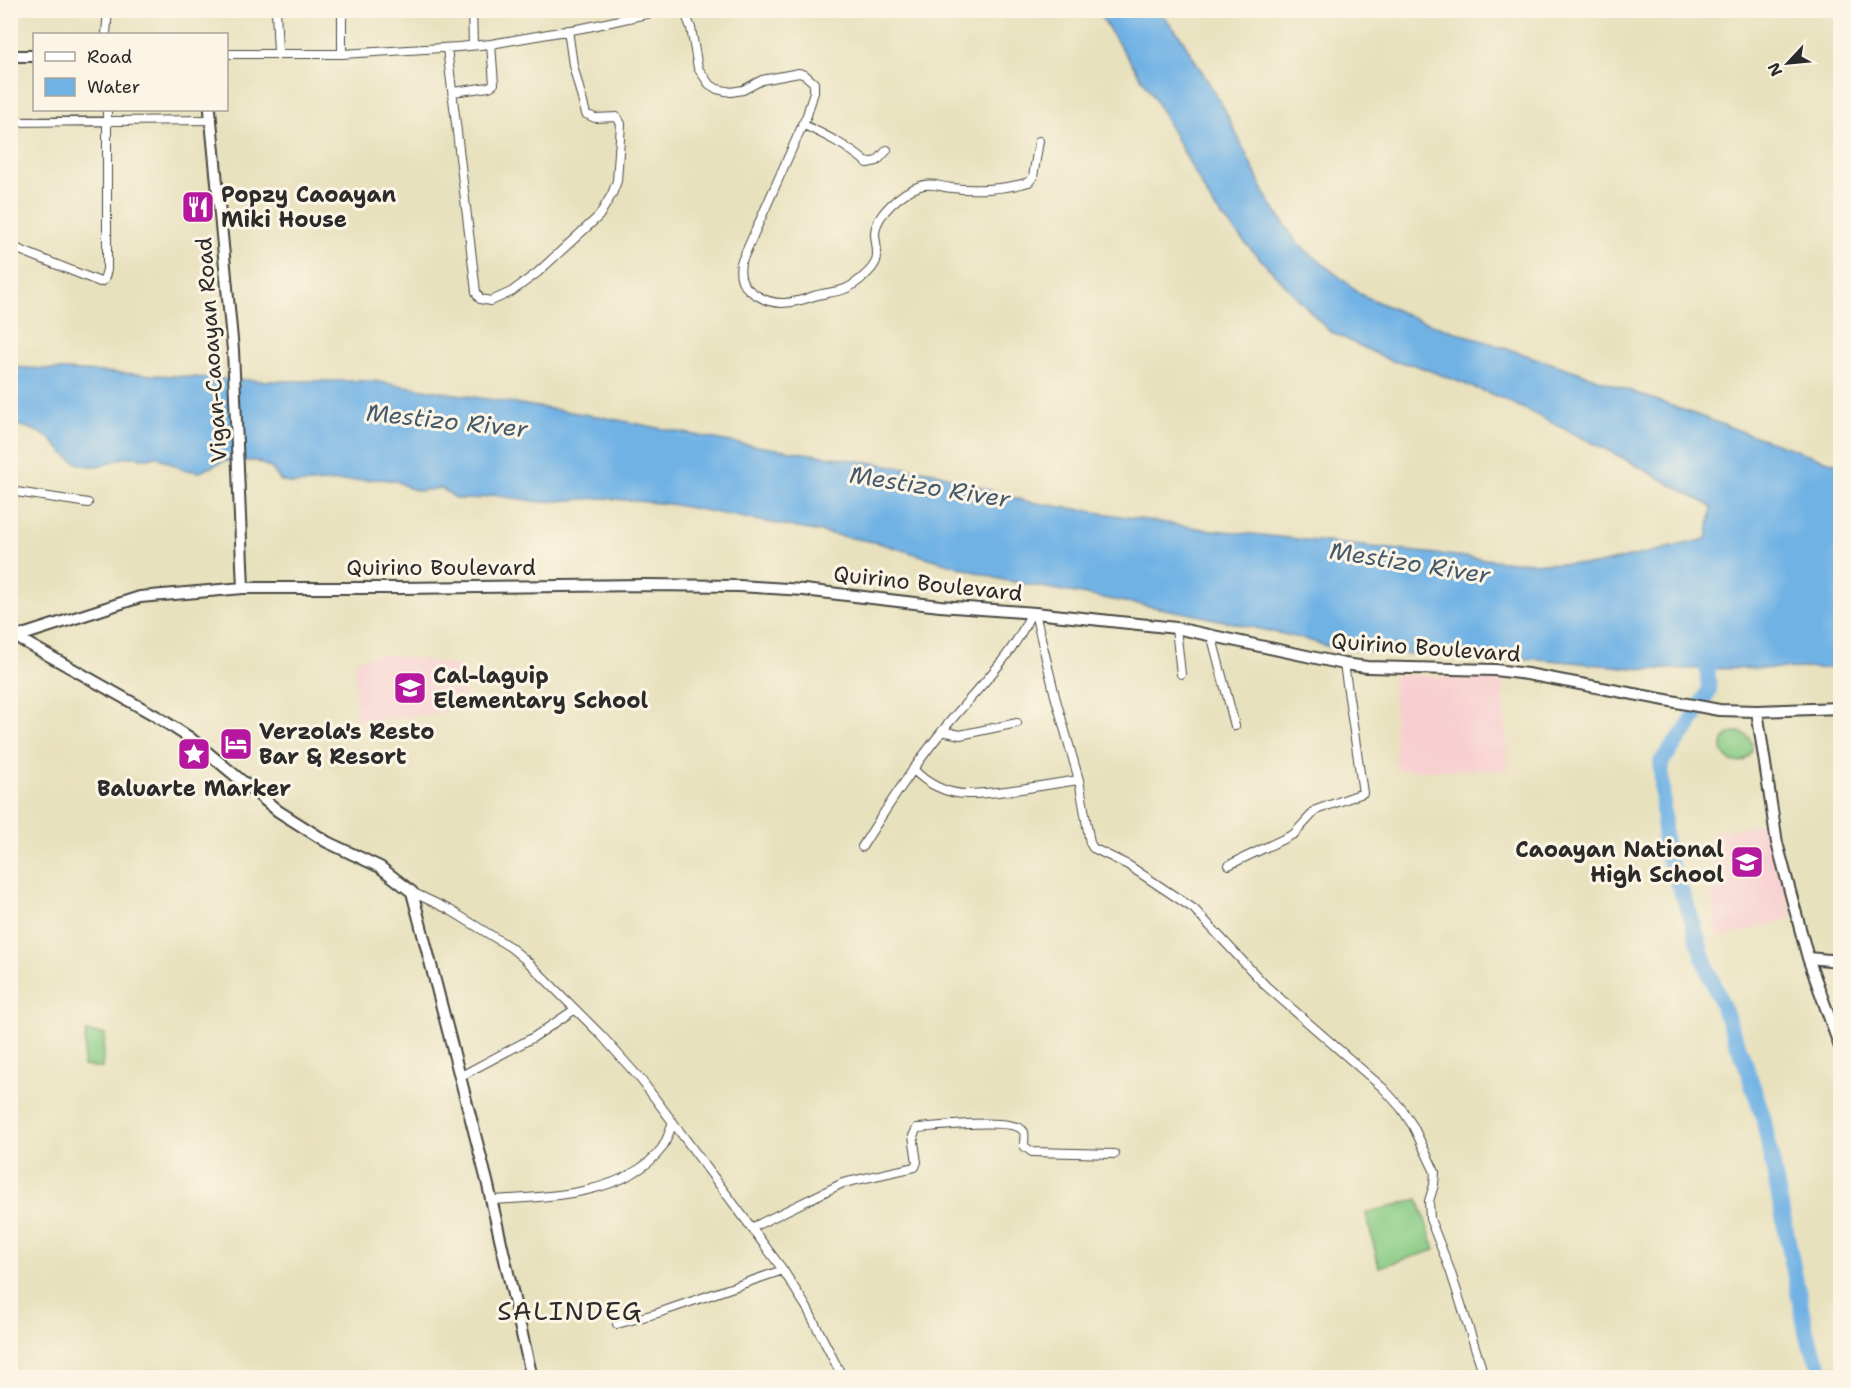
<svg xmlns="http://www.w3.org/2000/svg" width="1851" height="1388" font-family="'Shantell Sans',sans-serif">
	<rect width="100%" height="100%" fill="#fcf5e5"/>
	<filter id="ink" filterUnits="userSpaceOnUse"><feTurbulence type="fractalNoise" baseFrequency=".0167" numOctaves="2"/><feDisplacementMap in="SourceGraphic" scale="12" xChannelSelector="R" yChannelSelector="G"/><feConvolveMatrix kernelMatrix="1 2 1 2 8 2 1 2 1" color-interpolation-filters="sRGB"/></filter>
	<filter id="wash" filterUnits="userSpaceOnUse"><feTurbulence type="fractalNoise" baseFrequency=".008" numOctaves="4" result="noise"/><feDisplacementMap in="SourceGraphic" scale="24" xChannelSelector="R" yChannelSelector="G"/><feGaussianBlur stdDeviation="1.35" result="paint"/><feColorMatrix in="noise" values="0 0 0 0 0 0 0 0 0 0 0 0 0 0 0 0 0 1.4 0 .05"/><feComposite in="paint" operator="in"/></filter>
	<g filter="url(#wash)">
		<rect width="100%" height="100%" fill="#e8e1be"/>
		<!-- built -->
		<path fill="#f7cfd0" d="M386,654L463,667L466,710L357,722L355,660Z
			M1393,674L1503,680L1508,770H1396Z
			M1769,823L1793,918L1717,938L1711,893L1719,890L1710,833Z"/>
		<!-- green -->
		<path fill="#86ca83" stroke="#587a57" stroke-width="1.5" d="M1722 747a15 15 0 1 1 30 0a15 15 0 1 1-30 0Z
			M86,1032L105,1034L102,1068L83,1066Z
			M1418,1199L1435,1250L1379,1267L1366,1213Z"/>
		<!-- water -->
		<path fill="#71b2e5" stroke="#4e6e88" stroke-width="1.5" d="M1097,11H1159L1181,37L1224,108L1268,200L1298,244L1362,295L1419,320L1578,372L1746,433L1840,465V668L1644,669L1539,659L1371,652L1326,646L1305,639L1192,614L1003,580L879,543L670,504L602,498L541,502L493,495L476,499H457L441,488L421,491L409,488L397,481L380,479L292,484L280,480L272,469L257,461H224L200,472L182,469L156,456C145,461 139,456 129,457C117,458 106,466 92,466C72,466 63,451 50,439C38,430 24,426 11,424L10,367L264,381H372L602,417L736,443L934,472L1024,501L1204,529L1512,562L1595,565L1707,539L1712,507L1621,457L1504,399L1415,365L1391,361L1329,331L1247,245L1213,206L1152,94Z"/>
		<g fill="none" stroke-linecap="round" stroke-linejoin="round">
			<!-- river -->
			<path stroke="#71b2e5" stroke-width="16" d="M1706,647L1709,691L1689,726L1661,762L1665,850L1690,914L1703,957L1745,1063L1763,1117L1807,1336L1825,1378"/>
		</g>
	</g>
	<g filter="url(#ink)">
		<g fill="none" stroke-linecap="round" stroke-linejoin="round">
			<!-- minor casing -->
			<g stroke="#474641" stroke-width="10">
				<path id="minor" d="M276,10L278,52
					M342,10V54
					M472,10L473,45
					M684,10L691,28L698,68L709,84L717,89L731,92L743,90L762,80L799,73L805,75L814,83V92L807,115L741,263C738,280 744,288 758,296C775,307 794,303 811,297C826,291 841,294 854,284C861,279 873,269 876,261C879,252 875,242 875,233C876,214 902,192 920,186C931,182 941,187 952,188C976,191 1005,189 1029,182L1033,177L1039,141
					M106,34L108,10
					M447,48L476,292L480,299L491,301L511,292L537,273L599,216L612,194L617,181L621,124L617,117L595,118L586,114L573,65L568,30
					M226,54H342L458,47L491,44L588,27L664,10
					M453,92L489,87L494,84L491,44
					M10,122L211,120
					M802,124C825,135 848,146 867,163L877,161L887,150
					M10,246L100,282L104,280L107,270V110
					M10,491L88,503
					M1035,613L1055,696L1079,780L1090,843L1093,848L1128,865L1194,909L1266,986L1383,1088L1401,1108L1413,1126L1435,1172L1434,1185L1429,1201L1430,1219L1450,1270L1481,1366L1482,1378
					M1176,628L1181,674
					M1211,634L1235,726
					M942,731L960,735L1017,723
					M913,769C926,783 946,794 967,794C1001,794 1044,785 1079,780
					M862,847C887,807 913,767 943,730C973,692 1012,659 1031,613
					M1229,865L1294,834L1316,810L1363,793L1344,664
					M412,892L450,910L510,947L528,962L602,1036L642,1081L783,1270L807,1308L843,1378
					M461,1076L534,1037L574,1010
					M490,1200C545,1197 626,1196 662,1148C667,1140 670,1131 673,1122
					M751,1228L843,1183L915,1167L917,1162L913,1136L917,1128C934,1127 1016,1116 1024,1132C1025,1135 1024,1142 1024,1146L1032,1152L1115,1154
					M617,1324L658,1313L783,1270"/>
			</g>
			<!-- tertiary casing -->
			<g stroke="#474641" stroke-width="14">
				<path id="tertiary" d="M243,588H402L644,585L739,586L804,590L940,606L1035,613L1176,628L1344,664L1367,667L1495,670L1527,674L1719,710L1757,711L1840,708
					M16,637L156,716L190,738L278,811L327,842L380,867L412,892L487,1181L532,1378
					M1757,711L1777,843L1808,958L1840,1047
					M1808,958L1840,961"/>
			</g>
			<!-- secondary casing -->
			<g stroke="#474641" stroke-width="14">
				<path id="secondary" d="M10,56H34
					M10,639L140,597L243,588L233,350L210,110"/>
			</g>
			<!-- minor -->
			<use href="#minor" stroke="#fff" stroke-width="8"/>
			<!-- tertiary -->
			<use href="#tertiary" stroke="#fff" stroke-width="10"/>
			<!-- secondary -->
			<use href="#secondary" stroke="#fff" stroke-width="10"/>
		</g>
	</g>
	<!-- icons -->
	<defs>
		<g id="restaurant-square" transform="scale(1.725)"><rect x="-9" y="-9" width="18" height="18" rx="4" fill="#b5179e" stroke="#fcf5e5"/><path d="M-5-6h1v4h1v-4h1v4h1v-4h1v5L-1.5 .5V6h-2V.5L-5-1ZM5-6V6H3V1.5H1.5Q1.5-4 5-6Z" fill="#fff"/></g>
		<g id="school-square" transform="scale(1.725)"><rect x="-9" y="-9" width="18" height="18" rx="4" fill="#b5179e" stroke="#fcf5e5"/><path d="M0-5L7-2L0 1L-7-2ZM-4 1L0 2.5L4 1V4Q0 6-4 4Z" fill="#fff"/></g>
		<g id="hotel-square" transform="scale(1.725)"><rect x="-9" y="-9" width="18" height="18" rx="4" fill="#b5179e" stroke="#fcf5e5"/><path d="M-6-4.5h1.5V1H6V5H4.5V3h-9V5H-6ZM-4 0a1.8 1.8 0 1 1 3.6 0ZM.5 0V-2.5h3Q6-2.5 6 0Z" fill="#fff"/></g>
		<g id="sight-square" transform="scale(1.725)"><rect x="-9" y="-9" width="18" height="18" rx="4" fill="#b5179e" stroke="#fcf5e5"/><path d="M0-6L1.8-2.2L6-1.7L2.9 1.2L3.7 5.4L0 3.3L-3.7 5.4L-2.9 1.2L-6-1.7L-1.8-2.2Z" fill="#fff"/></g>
	</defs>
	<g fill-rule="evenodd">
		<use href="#restaurant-square" x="198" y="207"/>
		<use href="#school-square" x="410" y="688"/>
		<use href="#hotel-square" x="236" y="744"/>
		<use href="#sight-square" x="194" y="754"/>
		<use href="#school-square" x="1747" y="862"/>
	</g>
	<g text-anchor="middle" stroke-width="6" stroke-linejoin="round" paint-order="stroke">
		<!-- poi labels -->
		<g font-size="22" font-weight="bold" fill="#2b2b2b" stroke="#fcf5e5" text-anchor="start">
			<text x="221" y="202">Popzy Caoayan<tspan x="221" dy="25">Miki House</tspan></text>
			<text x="433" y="683">Cal-laguip<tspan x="433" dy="25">Elementary School</tspan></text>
			<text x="259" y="739">Verzola's Resto<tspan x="259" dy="25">Bar &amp; Resort</tspan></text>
			<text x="194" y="796" text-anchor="middle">Baluarte Marker</text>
			<text x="1724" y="857" text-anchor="end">Caoayan National<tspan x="1724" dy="25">High School</tspan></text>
		</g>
		<!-- street labels -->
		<g font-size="22" fill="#2b2b2b" stroke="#fcf5e5">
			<text transform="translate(211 350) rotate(-94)" y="8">Vigan-Caoayan Road</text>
			<text x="441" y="575">Quirino Boulevard</text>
			<text transform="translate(928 583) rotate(6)" y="8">Quirino Boulevard</text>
			<text transform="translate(1426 647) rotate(4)" y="8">Quirino Boulevard</text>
		</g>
		<!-- water labels -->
		<g font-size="24" font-style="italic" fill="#445a6c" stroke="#fcf5e5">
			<text transform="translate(447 421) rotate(6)" y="8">Mestizo River</text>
			<text transform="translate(930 487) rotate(9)" y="8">Mestizo River</text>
			<text transform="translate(1410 563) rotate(9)" y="8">Mestizo River</text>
		</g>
		<!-- quarter labels -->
		<g font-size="26" letter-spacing="1.5" fill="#2b2b2b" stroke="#fcf5e5">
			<text x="570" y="1320">SALINDEG</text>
		</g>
	</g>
	<!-- margin -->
	<rect width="1851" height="1388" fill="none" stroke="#fcf5e5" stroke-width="36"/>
	<!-- legend -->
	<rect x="33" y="33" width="195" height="78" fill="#fcf5e5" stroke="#a8a49b" stroke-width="1.5"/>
	<rect x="45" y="52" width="30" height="9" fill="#ffffff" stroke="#a8a49b" stroke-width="1.5"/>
	<text x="87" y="63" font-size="18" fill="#2b2b2b">Road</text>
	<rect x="45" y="78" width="30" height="18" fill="#71b2e5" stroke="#a8a49b" stroke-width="1.5"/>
	<text x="87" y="93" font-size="18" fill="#2b2b2b">Water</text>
	<!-- north arrow -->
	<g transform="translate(1788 63) rotate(244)" stroke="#fcf5e5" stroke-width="4.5" paint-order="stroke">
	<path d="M0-4.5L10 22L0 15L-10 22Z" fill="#2b2b2b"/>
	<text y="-9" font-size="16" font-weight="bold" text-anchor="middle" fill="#2b2b2b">N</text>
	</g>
</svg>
